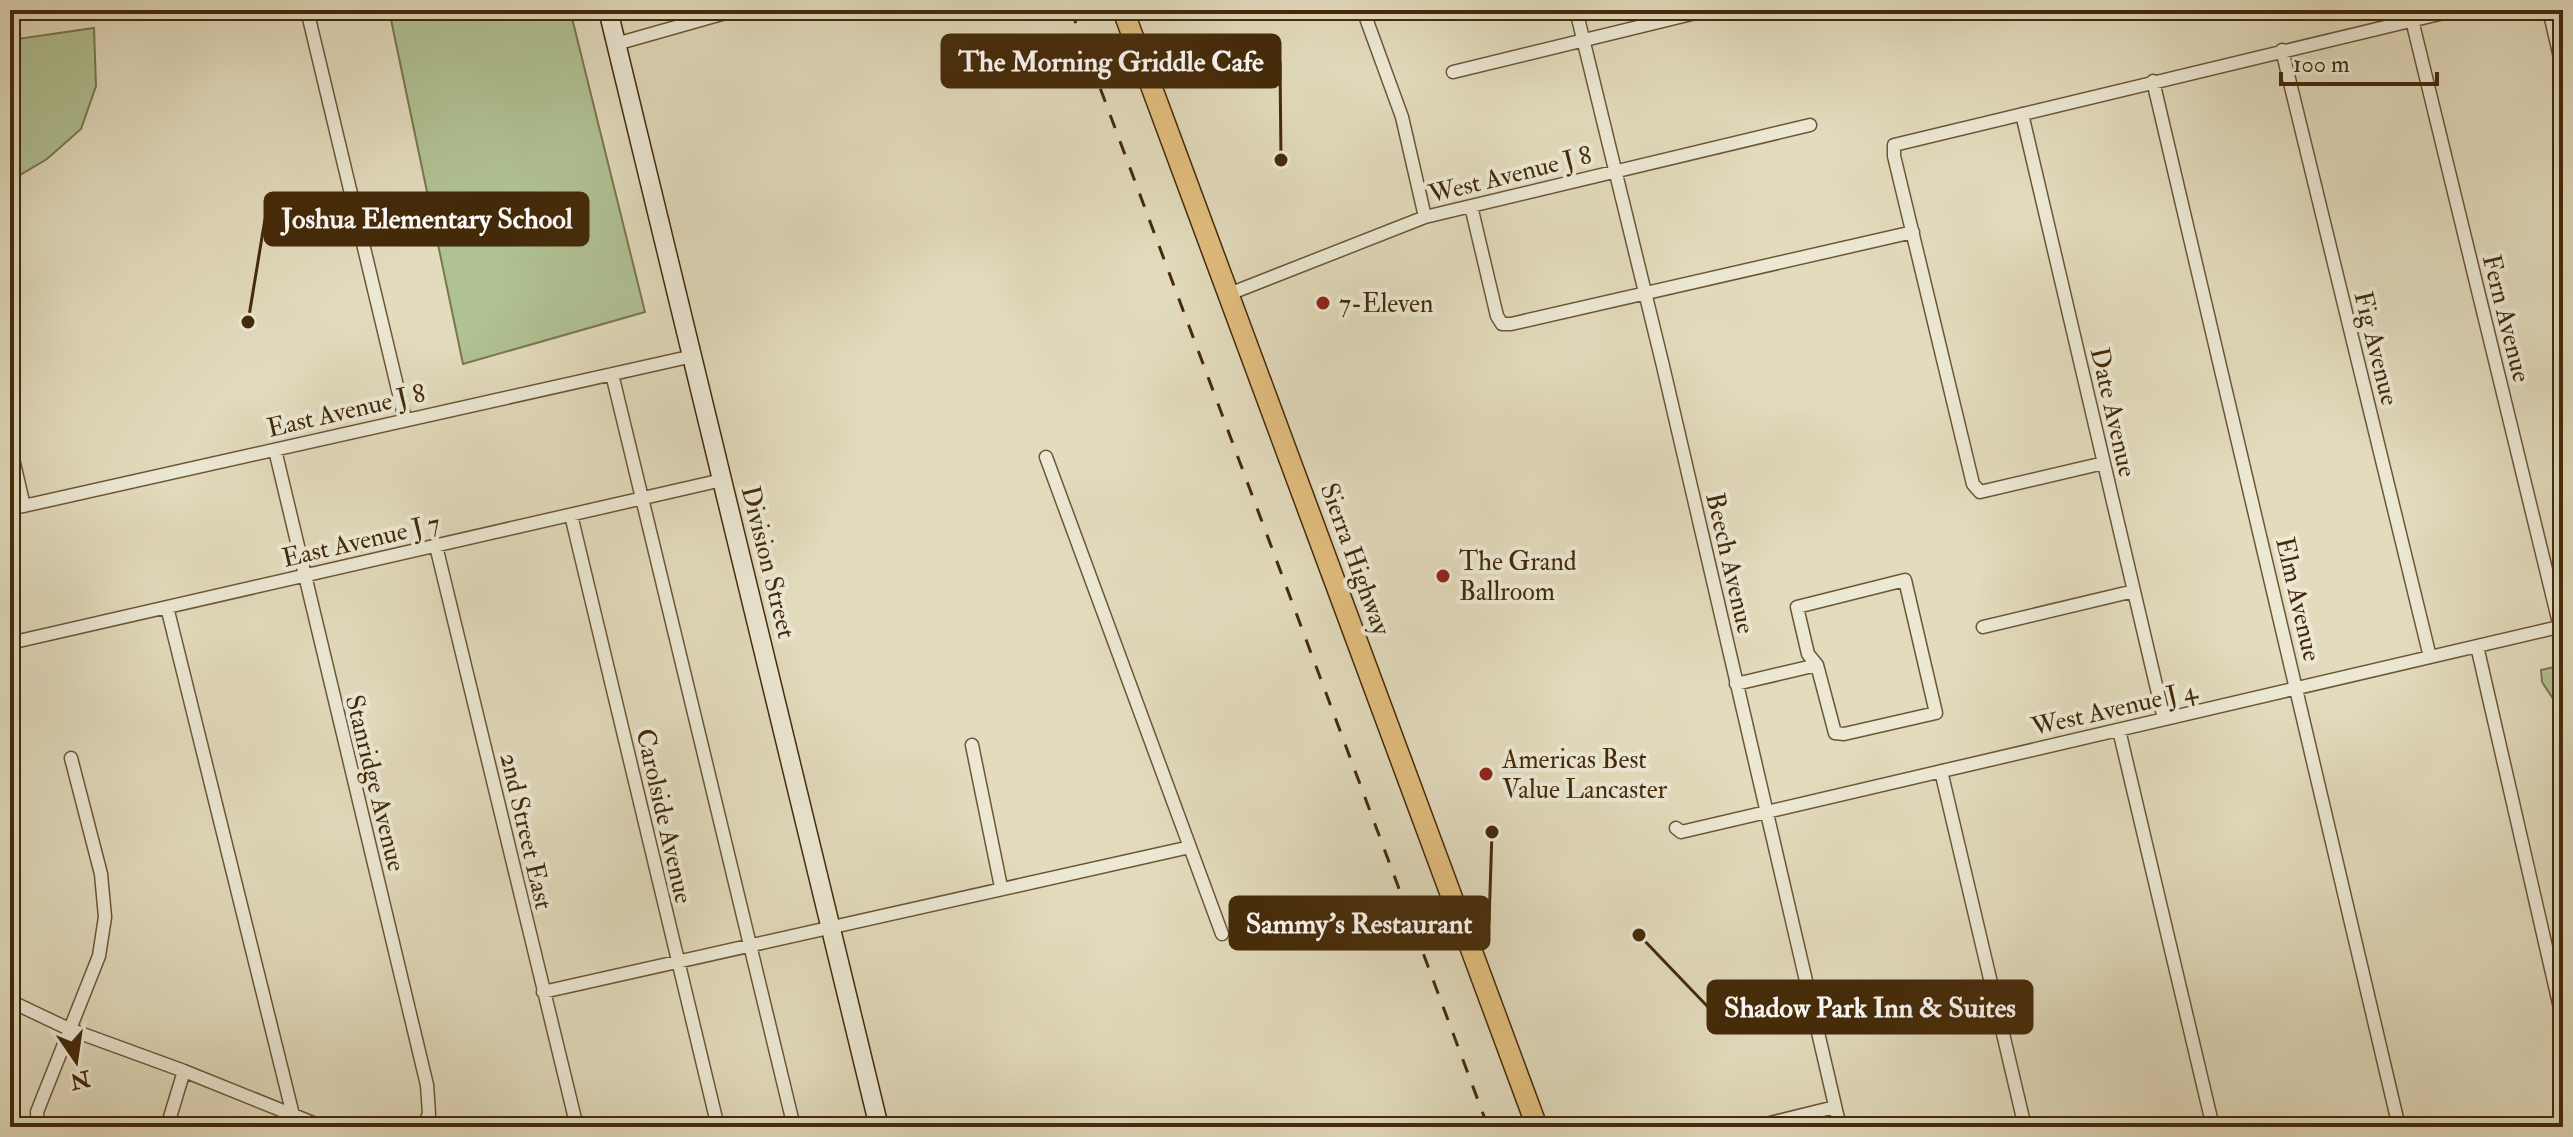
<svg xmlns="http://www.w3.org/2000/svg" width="2573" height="1137" font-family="'IM FELL Double Pica',serif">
	<rect width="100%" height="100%" fill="#e2dbbd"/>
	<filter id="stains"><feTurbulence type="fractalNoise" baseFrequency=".0025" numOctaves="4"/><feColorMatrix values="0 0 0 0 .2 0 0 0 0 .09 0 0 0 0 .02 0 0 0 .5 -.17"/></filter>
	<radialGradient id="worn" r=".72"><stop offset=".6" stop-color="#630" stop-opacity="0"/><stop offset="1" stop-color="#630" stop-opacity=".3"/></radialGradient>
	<!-- green -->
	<path fill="#b0c193" stroke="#7a764e" stroke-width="2" d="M389,10H570L645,312L463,364Z
		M94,28L96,86L81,129L47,159L20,175L10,177V40Z
		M2563,665V714L2542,682L2541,670Z"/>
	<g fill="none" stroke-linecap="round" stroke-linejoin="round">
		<!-- minor casing -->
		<g stroke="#6c5636" stroke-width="15">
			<path id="minor" d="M307,10L405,419
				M1363,10L1402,117L1425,217
				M1576,10L1663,366L1840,1127
				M2549,10L2563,70
				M2412,20L2560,627
				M616,44L736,10
				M2282,50L2430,657
				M1453,72L1708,10
				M2153,81L2399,1127
				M2022,114L2164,719
				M1471,206L1497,316L1502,324H1511L1913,232
				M1229,294L1425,217L1810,125
				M612,374L794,1127
				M10,446L24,506
				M275,450L427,1085L429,1114L423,1127
				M1046,457L1222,934
				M2104,463L1980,492L1973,484L1894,156V145L2456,10
				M10,509L693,356
				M571,515L718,1127
				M436,546L577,1127
				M1905,580L1936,713L1844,734L1835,733L1817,665L1808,654L1797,607Z
				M167,607L296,1127
				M1983,627L2134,591
				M10,643L722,480
				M2477,646L2563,1021
				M1736,684L1817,665
				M2119,730L2213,1127
				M972,745L1001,887
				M1941,771L2025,1127
				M1676,828L1681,832L2563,626
				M543,992L1190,847
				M10,1001L69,1029L184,1071L323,1127
				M38,1127L37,1112L99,956L105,917L101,874L71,758
				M167,1127L184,1071
				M1754,1127L1835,1107"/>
		</g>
		<!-- secondary casing -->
		<g stroke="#442a09" stroke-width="21">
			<path id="secondary" d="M608,10L879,1127"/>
		</g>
		<!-- primary casing -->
		<g stroke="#442a09" stroke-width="23">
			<path id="primary" d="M1123,10L1537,1127"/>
		</g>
		<!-- minor -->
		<use href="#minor" stroke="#ece8d4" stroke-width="12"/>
		<!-- secondary -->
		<use href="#secondary" stroke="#ece8d4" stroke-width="18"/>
		<!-- primary -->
		<use href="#primary" stroke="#e1be7e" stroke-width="20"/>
		<!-- rail -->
		<path stroke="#442a09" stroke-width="3" stroke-dasharray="14 14" stroke-linecap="butt" d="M1071,10L1488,1127"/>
	</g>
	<!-- markers -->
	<g fill="#8f2418" stroke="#ece8d4" stroke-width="3">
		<circle cx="1323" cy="303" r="8"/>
		<circle cx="1443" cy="576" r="8"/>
		<circle cx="1486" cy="774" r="8"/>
	</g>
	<g text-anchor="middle" stroke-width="8" stroke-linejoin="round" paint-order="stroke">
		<!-- street labels -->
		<g font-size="26" fill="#442a09" stroke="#ece8d4">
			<text transform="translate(1510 174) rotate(-14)" y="9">West Avenue J 8</text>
			<text transform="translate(2507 318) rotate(76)" y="9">Fern Avenue</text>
			<text transform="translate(2377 348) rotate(76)" y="9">Fig Avenue</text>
			<text transform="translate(346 410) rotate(-13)" y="9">East Avenue J 8</text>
			<text transform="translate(2114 412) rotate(77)" y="9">Date Avenue</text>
			<text transform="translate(361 540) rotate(-13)" y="9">East Avenue J 7</text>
			<text transform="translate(1356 559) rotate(70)" y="9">Sierra Highway</text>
			<text transform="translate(769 562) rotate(76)" y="9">Division Street</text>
			<text transform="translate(1731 563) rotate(77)" y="9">Beech Avenue</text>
			<text transform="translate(2299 599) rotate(77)" y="9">Elm Avenue</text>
			<text transform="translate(2114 708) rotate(-13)" y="9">West Avenue J 4</text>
			<text transform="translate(376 783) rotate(76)" y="9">Stanridge Avenue</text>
			<text transform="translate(665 816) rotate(77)" y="9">Carolside Avenue</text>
			<text transform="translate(527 831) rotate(77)" y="9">2nd Street East</text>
		</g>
		<!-- poi labels -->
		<g font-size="26" fill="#442a09" stroke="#ece8d4" text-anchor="start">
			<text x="1339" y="312">7-Eleven</text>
			<text x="1459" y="570">The Grand<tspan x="1459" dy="30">Ballroom</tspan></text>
			<text x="1502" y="768">Americas Best<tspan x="1502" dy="30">Value Lancaster</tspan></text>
		</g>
	</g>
	<!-- callouts -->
	<path fill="none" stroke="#442a09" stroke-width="3" d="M1281 160L1280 61M248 322L265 219M1492 832L1489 923M1639 935L1708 1007"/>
	<g fill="#442a09" stroke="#ece8d4" stroke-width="3">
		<circle cx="1281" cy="160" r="8"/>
		<circle cx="248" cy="322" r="8"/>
		<circle cx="1492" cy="832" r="8"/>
		<circle cx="1639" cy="935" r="8"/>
	</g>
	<g fill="#442a09" stroke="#442a09" stroke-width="3">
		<rect x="942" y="35" width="338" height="52" rx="8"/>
		<rect x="265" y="193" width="323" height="52" rx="8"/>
		<rect x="1230" y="897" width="259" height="52" rx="8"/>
		<rect x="1708" y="981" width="324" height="52" rx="8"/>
	</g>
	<g font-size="28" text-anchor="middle" font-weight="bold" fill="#fff">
		<text x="1111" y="71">The Morning Griddle Cafe</text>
		<text x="427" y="228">Joshua Elementary School</text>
		<text x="1359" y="933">Sammy's Restaurant</text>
		<text x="1870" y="1017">Shadow Park Inn &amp; Suites</text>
	</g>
	<!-- margin -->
	<rect width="2573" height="1137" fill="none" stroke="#e2dbbd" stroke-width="40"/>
	<rect x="12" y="12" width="2549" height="1113" fill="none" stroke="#442a09" stroke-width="4"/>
	<rect x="20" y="20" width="2533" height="1097" fill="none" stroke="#442a09" stroke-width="2"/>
	<!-- north arrow -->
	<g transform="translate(76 1061) rotate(167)" stroke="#ece8d4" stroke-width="6" paint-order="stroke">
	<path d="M0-6L14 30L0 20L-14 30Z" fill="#442a09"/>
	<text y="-12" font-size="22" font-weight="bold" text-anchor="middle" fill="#442a09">N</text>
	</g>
	<!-- scale -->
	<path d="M2281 72v12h156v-12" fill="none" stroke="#442a09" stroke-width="4"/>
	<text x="2293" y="72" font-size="24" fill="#442a09" stroke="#ece8d4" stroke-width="6" paint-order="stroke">100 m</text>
	<rect width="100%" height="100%" filter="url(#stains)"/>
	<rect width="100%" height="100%" fill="url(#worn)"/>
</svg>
